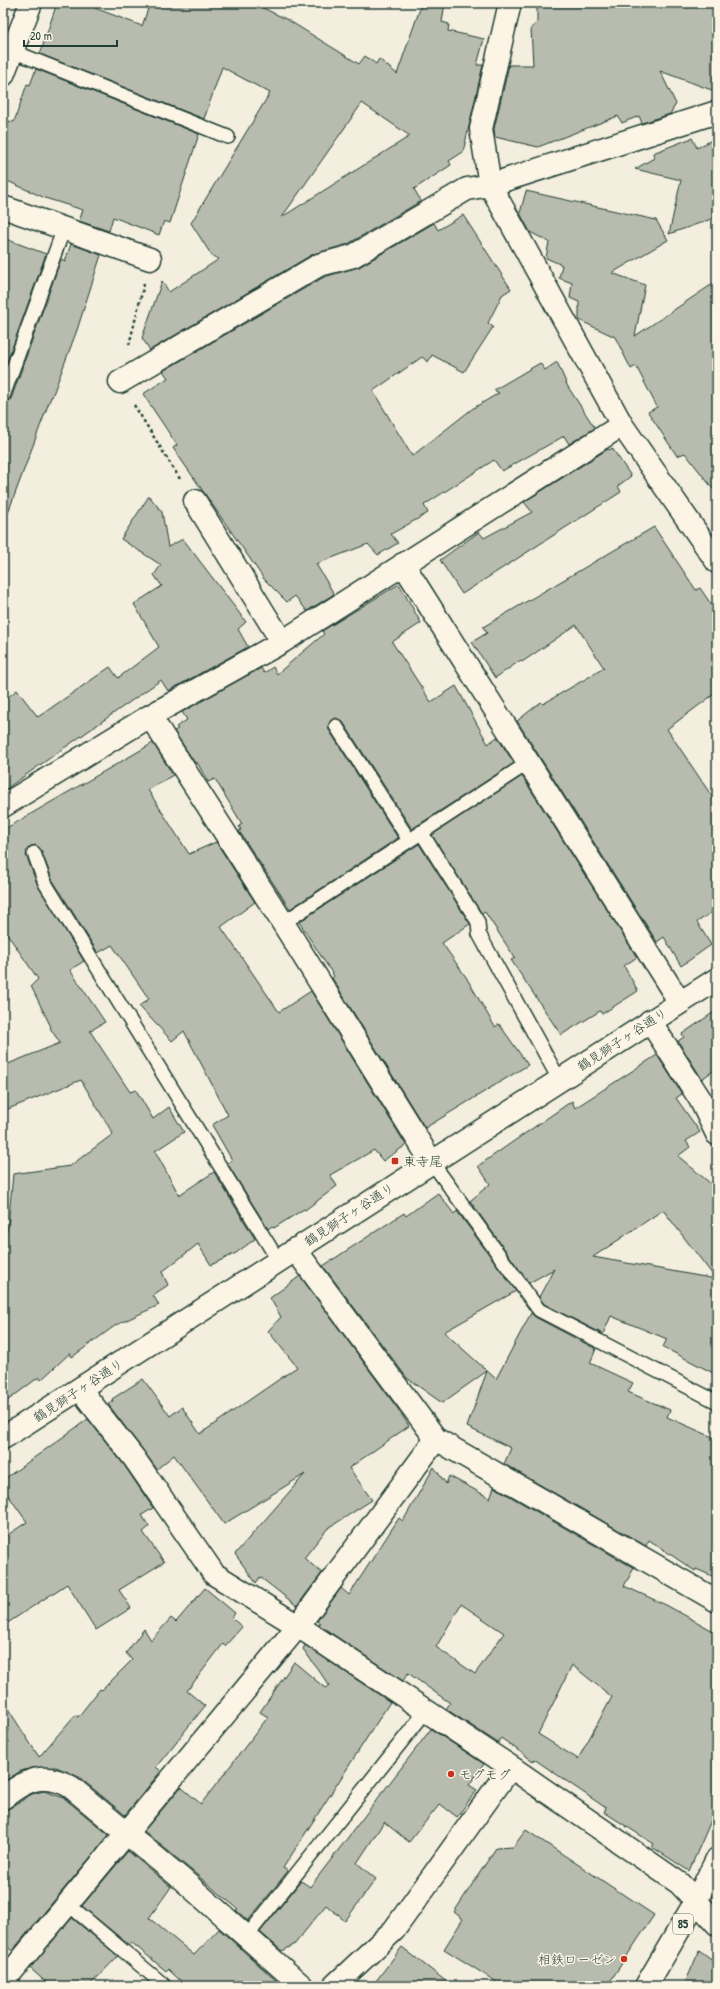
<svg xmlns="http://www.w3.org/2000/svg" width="720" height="1989" font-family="'Patrick Hand','Klee One',sans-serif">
	<rect width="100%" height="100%" fill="#f3eede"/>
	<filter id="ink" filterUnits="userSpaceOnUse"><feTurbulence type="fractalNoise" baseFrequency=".025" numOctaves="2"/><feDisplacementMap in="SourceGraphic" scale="8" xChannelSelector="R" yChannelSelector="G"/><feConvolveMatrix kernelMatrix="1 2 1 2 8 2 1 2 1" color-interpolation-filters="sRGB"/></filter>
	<g filter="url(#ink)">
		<!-- building -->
		<path fill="#b8bcae" stroke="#1f3d34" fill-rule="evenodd" d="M57,3H97L95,8L142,26L150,3H253L288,20L359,64L365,56L376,64L379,59L397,74L422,3H445L442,22L449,24L448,31L484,39L477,65H483L463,152L449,161L451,165L414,189L421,201L348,244L313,254L150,350L142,338L162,281L169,292L219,259L212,256L191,223L270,93L222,67L204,119L40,54ZM362,103L410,136L282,217Z
			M537,3H717V92L660,71L676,104L670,114L642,123L639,116L622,123L618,116L538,147L495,137L494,129L509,65H533L531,28L537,23Z
			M36,69L199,134L170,223L164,221L159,235L113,217L109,231L79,221L83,210L45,198L3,179V136L9,121L14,122L27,84L30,85Z
			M717,137V217L669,234L681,180L635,169L654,158L653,153L692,138L697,148Z
			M526,191L656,220L668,240L612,273L645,285L635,336L717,281V494L685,453L677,456L648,412L657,407L636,366L631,369L615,337L579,320V302L570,298L572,283L559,278L562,265L546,258L549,242L530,232L520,213Z
			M463,215L511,289L502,295L488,323L493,327L464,372L432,355L428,362L422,357L373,391L412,456L472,409L499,393L494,390L540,363L545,370L557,362L568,387L595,428L569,444L564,436L502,471L494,460L424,505L428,513L391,534L398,543L378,555L368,544L316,564L334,594L307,611L295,596L287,602L264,579L173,448L177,445L143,394L168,378L163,371L324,277L359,267L434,223L438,230Z
			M3,238L46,254L3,373Z
			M71,244L101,255L77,330L52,397H51L6,518H3V404L8,402L11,399L61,259L65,261Z
			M612,448L631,476L618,486L621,492L462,594L440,560L479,532L484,538L532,512L524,502L608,449L609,450Z
			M149,496L162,512L168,547L183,539L246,622L238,629L248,647L168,691L161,680L3,791V701L17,690L38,717L110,667L118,678L159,647L134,604L162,586L154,575L161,565L121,539Z
			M654,527L696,590L700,588L717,613V692L667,729L717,804V909L697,922L711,945L681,966L664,937L657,942L517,721L541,702L543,704L604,668L576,625L522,662L521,660L495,678L472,642L487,633L483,627Z
			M399,584L421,623L392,642L431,702L456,686L488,744L497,737L514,763L412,829L343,722L336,718L331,720L328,726L329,730L398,838L290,909L239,831L241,830L239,826L242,824L215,779L208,782L197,762L195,763L174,731L178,729L176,727L187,720L182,712L261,668L264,673L273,667L277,674L324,634L322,631Z
			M153,743L173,775L148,790L189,854L216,842L255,902L221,927L279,1012L311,991L406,1145L383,1161L374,1150L330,1175L337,1186L305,1210L304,1209L274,1228L272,1226L268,1229L227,1163L232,1160L212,1125L228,1115L184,1031L172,1041L139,1006L149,999L112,945L98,953L52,879L41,850L36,845L31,846L28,848L26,855L38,886L84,961L70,970L105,1022L90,1031L130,1092L136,1090L153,1119L169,1107L184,1132L155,1151L179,1195L214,1172L255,1239L236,1253L211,1265L198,1244L162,1272L168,1285L153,1295L159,1305L116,1325L72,1357L70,1353L41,1380L39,1377L3,1404V1245L8,1226L13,1174L70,1166L113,1134L81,1080L3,1111V1066L60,1043L50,1028L51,1027L31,986L38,979L3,928V830Z
			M522,776L637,957L624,966L638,991L602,1014L600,1011L561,1035L511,960L515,958L485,912L482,914L432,835Z
			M419,844L470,924L442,943L466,977L495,1027L499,1024L528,1065L425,1128L332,978L334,976L299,922Z
			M717,1010V1068L702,1079L678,1041L684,1037L682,1034Z
			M657,1055L682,1094L676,1098L700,1132L686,1141L690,1147L678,1156L717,1189V1375L663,1347L667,1339L611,1316L603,1334L544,1304L539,1297L554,1269L529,1283L470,1201L490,1184L478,1166L572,1101L575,1108ZM663,1210L716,1279L593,1257Z
			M438,1193L454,1214L457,1211L516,1291L444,1332L496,1379L531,1313L535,1317L596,1349L590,1363L633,1383L628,1392L670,1410L667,1417L717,1439V1578L696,1569L695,1571L649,1540L646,1546L504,1464L511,1448L467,1427L487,1371L442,1403L407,1378L323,1266L404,1213L406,1216Z
			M300,1276L398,1409L409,1426L349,1468L372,1500L327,1529L304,1558L322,1573L297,1606L260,1577L256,1583L235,1554L305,1474L224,1524L174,1455L157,1469L108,1404L113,1401L112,1399L143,1379L170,1416L182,1407L200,1434L297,1367L268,1331L281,1317L270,1298Z
			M88,1419L124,1465L153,1508L142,1515L149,1527L143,1532L164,1562L119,1590L131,1608L96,1630L67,1584L3,1626V1538L27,1522L3,1488V1480Z
			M434,1467L446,1484L449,1476L490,1498L494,1487L634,1568L624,1586L666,1605L717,1633V1807L689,1871L652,1847L654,1844L604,1812L606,1808L534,1759L533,1761L501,1738L498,1743L446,1709L450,1703L408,1673L403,1681L319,1625L320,1623L317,1621L341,1588L349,1595L399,1518L403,1521ZM461,1604L504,1633L475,1674L436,1647ZM572,1665L612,1697L578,1759L538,1734Z
			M205,1588L235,1613L232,1618L242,1627L225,1646L223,1644L187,1691L205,1706L156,1767L161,1771L125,1815L79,1777L56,1767L31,1768L21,1771L3,1782V1701L39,1757L75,1715L78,1717L100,1689L102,1690L132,1660L126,1653L144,1629L151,1640L171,1618L176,1622Z
			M305,1645L390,1702L283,1868L288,1871L248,1921L236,1910L238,1909L144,1831L181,1787L201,1804L268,1717L260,1712L294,1662L325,1688L329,1685L303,1649Z
			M431,1729L484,1764L469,1785L477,1790L457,1817L440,1804L409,1842L384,1822L357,1863L376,1879L345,1921L326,1905L294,1945L282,1951L260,1932L301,1881L310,1887Z
			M44,1791L64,1798L109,1835L12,1951L3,1943V1810L10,1808L32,1794Z
			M526,1830L654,1915L607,1986H503L444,1949L463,1919L454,1912L496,1848L513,1847Z
			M128,1851L171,1887L149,1918L194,1955L219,1929L282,1986H186L168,1969L166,1971L131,1942L129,1945L82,1906Z
			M72,1918L118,1956L89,1986H50L30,1968Z
			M402,1947L452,1986H372Z
			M699,1951L717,1964V1986H684Z"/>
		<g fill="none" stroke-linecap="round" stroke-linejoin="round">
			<!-- lane casing -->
			<g stroke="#1f3d34" stroke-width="16">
				<path id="lane" d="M12,51L228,137
					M3,396L64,228
					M336,726L409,840
					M421,832L478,922L479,934L559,1079
					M34,853L45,883L278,1260
					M283,923L528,763
					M431,1161L539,1310L717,1402
					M68,1904L165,1986
					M247,1936L426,1711"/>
			</g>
			<!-- street casing -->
			<g stroke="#1f3d34" stroke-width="25">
				<path id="street" d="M510,3L481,129L490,185L622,425L717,562
					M3,207L150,259
					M120,382L319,265L353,256L467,189L490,185L717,112
					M195,501L282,642
					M403,564L679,1001
					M150,716L283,923L431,1161
					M3,806L150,716L282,642L622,425
					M650,1021L700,1099L717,1134
					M295,1249L436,1439L717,1601
					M80,1389L134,1458L214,1574L298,1626L511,1767L679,1883L696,1901
					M3,1798C25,1780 44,1771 71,1787L183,1880L302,1986
					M3,1982L298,1626L436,1439
					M334,1986L394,1930L511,1767"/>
			</g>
			<!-- secondary casing -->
			<g stroke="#1f3d34" stroke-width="25">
				<path id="secondary" d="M3,75L31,3
					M3,1438L717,979
					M696,1901L717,1924"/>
			</g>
			<!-- primary casing -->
			<g stroke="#1f3d34" stroke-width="25">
				<path id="primary" d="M646,1986L696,1901L717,1859"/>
			</g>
			<!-- path -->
			<path stroke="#1f3d34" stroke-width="2.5" stroke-dasharray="3 3" stroke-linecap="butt" d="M129,345L144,284
				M134,405L180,479"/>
			<!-- lane -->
			<use href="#lane" stroke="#fcf5e5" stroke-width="13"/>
			<!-- street -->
			<use href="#street" stroke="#fcf5e5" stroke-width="22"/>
			<!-- secondary -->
			<use href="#secondary" stroke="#fcf5e5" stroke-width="22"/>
			<!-- primary -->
			<use href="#primary" stroke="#fcf5e5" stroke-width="22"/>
		</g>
	</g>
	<!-- markers -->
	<g fill="#c8321e" stroke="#fcf5e5" stroke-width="1.5">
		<rect x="391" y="1157" width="8" height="8" rx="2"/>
		<circle cx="451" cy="1774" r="4"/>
		<circle cx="624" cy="1959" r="4"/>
	</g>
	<g text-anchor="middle" stroke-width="3" stroke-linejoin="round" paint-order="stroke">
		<!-- shield labels -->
		<rect fill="#fcf5e5" stroke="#617469" stroke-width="1" x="673" y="1914" width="20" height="20" rx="3"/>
		<g font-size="12" font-weight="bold" fill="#1f3d34">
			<text x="683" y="1928">85</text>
		</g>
		<!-- street labels -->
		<g font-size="13" fill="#1f3d34" stroke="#fcf5e5">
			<text transform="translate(622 1039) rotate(-33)" y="5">鶴見獅子ヶ谷通り</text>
			<text transform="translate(349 1214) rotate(-33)" y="5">鶴見獅子ヶ谷通り</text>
			<text transform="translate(78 1390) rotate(-33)" y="5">鶴見獅子ヶ谷通り</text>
		</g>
		<!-- poi labels -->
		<g font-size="13" fill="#1f3d34" stroke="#fcf5e5" text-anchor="start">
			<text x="403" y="1166">東寺尾</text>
			<text x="459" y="1779">モグモグ</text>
			<text x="616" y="1964" text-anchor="end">相鉄ローゼン</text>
		</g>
	</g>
	<!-- margin -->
	<rect width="720" height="1989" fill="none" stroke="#fcf5e5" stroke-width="16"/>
	<rect x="8" y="8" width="704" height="1973" fill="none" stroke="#1f3d34" stroke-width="1.5" filter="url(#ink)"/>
	<!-- scale -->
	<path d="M24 40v6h93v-6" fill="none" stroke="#1f3d34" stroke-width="2"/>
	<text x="30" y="40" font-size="12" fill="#1f3d34" stroke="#fcf5e5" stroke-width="3" paint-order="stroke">20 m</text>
</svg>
